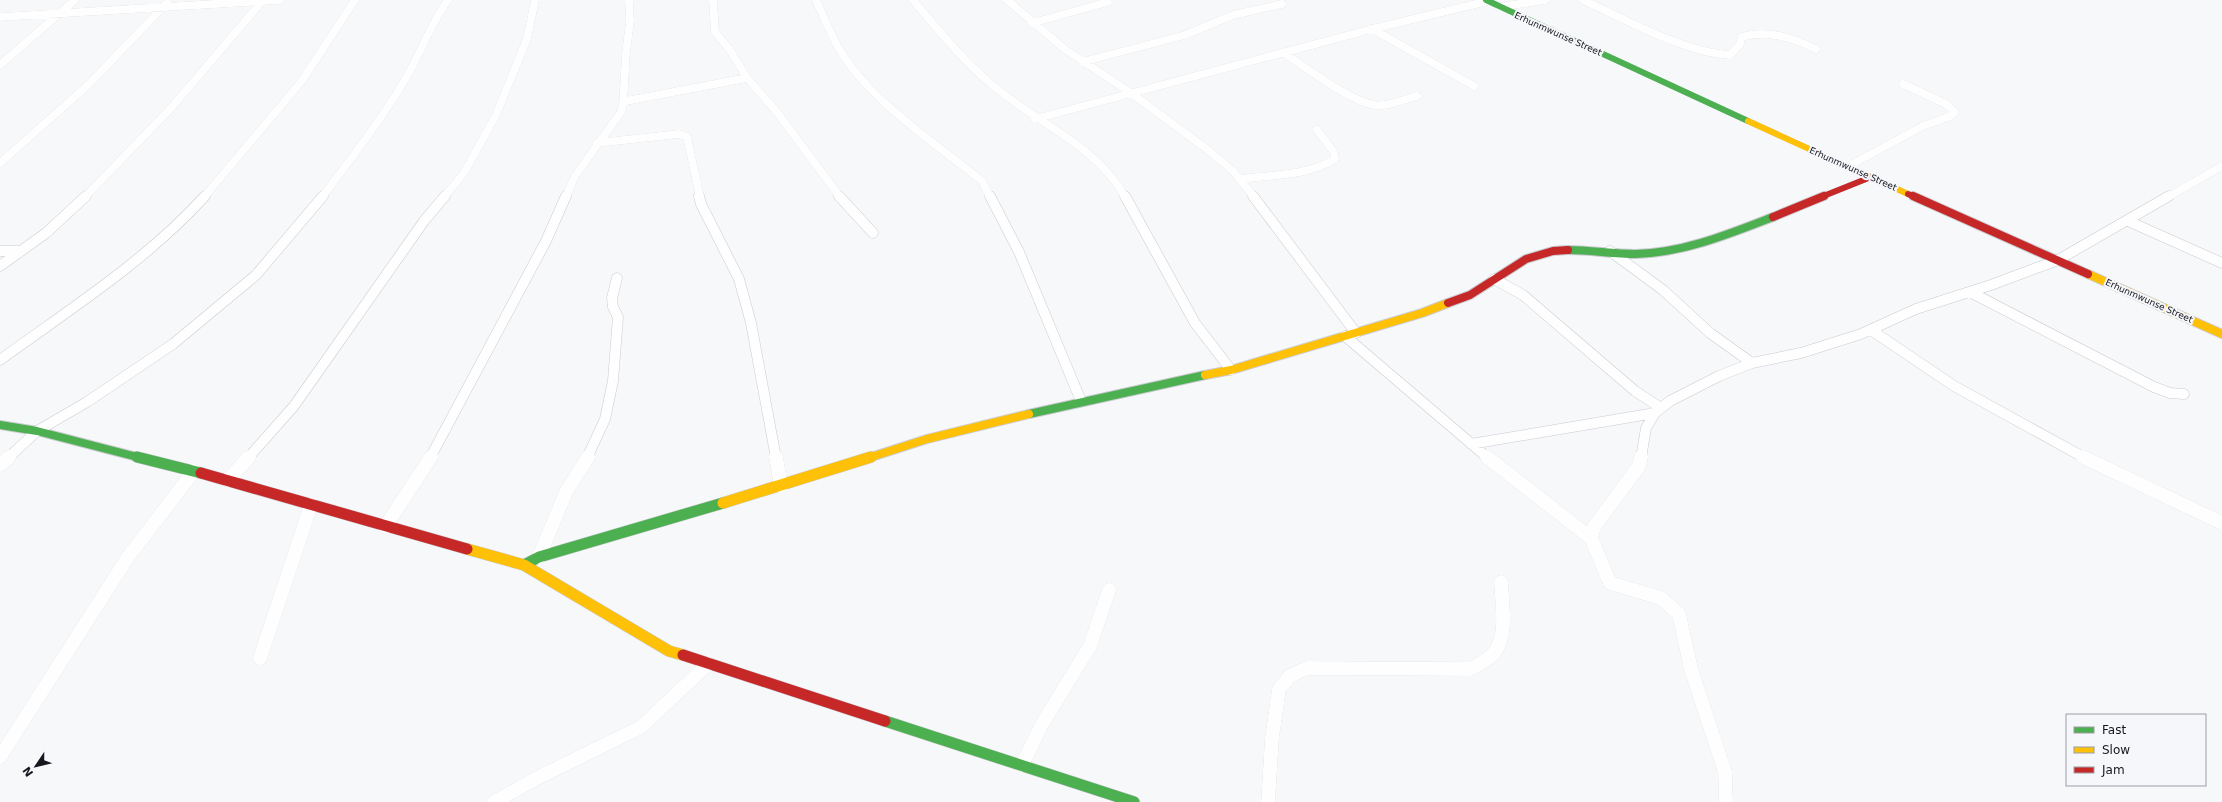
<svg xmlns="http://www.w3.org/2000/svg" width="2222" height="802" font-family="'DejaVu Sans',sans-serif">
	<rect width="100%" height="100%" fill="#f7f8fa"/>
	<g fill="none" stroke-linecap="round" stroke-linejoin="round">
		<!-- street-far2 casing -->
		<g stroke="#cacbd1" stroke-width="8">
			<path id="street-far2" d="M713,0L715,32L730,50L747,78L776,111L840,197
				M816,0C824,17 831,36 841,52C872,102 936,144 982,181L990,197
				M913,0C939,31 965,63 996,88C1039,124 1098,147 1125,197
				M1007,0L1066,50L1131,93L1208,150L1233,171L1254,197
				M1583,0C1625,19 1685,53 1730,55L1740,44L1742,37C1767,29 1793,38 1816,49
				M1499,7L1545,0
				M0,17L280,0
				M1032,23L1108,2
				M1372,29L1474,86
				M1284,53C1305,67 1351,102 1375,105C1388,107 1404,99 1417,96
				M1082,62L1185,35L1233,15L1282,4
				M0,65L75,0
				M626,101L747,78
				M1035,119L1372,29L1488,1
				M597,143L679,134L687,137L700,197
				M0,163L87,86L167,3
				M1847,167L1923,126L1951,116L1955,112L1946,104L1903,84
				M1240,179C1272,175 1307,176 1335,159L1334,152L1317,130
				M85,197L172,107L263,0
				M204,197L301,82L355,0
				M322,197C350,160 379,123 403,83C420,56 429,26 448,0
				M444,197L464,173L496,115L527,39L535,0
				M566,197L575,176L621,112L623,105L626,53L630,21L629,0
				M2168,197L2222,166"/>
		</g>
		<!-- street-far1 casing -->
		<g stroke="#cacbd1" stroke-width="11">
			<path id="street-far1" d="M699,196L701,204L739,279L751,323L776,458
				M839,196L873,233
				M990,196L1019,252L1081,401
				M1125,196L1195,323L1231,370
				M1253,196L1356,333
				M2128,221L2222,263
				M0,251H21
				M1610,251L1663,290L1710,333L1752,363
				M0,266L46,233L86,196
				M1494,279L1523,295L1635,391L1661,408
				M1970,292L2154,387L2170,393L2184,394
				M1871,330L1954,386L2085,458
				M1345,336L1488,458
				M0,360C70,309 146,261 205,196
				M1471,444L1655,413
				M8,458L37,431L87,402L173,344L256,275L323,196
				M248,458L294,406L424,221L445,196
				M430,458L546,241L566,196
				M587,458L605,419L613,381L618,317L613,307L612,298L617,278
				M1641,458L1646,428L1655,413L1670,401L1719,376L1752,363L1801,353L1861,334L1916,309L1991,285L2058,260L2169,196"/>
		</g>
		<!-- street casing -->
		<g stroke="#cacbd1" stroke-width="14">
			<path id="street" d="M776,457L781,486
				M1487,457L1591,538L1610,583L1661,598L1679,614L1691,669L1725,772L1726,802
				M2083,457L2222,523
				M0,465L9,457
				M228,480L249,457
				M385,527L431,457
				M1591,538L1594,527L1639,466L1641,457
				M539,557L566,492L588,457
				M260,658L311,505
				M0,757L128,557L194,471
				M1022,765L1042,724L1090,646L1109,590
				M494,802L539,777L641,727L708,664
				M1268,802L1272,738L1279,689L1290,676L1307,668L1470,669C1478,665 1488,660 1494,653C1508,636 1502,603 1501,582"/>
		</g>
		<!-- fast-far2 casing -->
		<g stroke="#cacbd1" stroke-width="6">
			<path id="fast-far2" d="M1486,0L1748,121"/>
		</g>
		<!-- fast-far1 casing -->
		<g stroke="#cacbd1" stroke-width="10">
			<path id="fast-far1" d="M1568,250C1590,250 1613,254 1635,254C1683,253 1729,234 1773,217
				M1029,414L1205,375
				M0,425L37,431L141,458"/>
		</g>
		<!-- fast casing -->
		<g stroke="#cacbd1" stroke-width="12">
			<path id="fast" d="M137,457L201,473
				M524,565L539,557L723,503
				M885,721L1134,802"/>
		</g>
		<!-- slow-far2 casing -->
		<g stroke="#cacbd1" stroke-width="6">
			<path id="slow-far2" d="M1748,121L1908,194"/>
		</g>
		<!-- slow-far1 casing -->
		<g stroke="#cacbd1" stroke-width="10">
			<path id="slow-far1" d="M2088,274L2222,334
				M1205,375L1231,370L1422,313L1448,303
				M868,458L927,439L1029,414"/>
		</g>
		<!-- slow casing -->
		<g stroke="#cacbd1" stroke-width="12">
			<path id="slow" d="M723,503L871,457
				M467,549L524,565L669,651L683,655"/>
		</g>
		<!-- jam-far2 casing -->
		<g stroke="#cacbd1" stroke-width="6">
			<path id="jam-far2" d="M1908,194L1915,197
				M1821,197L1871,177"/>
		</g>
		<!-- jam-far1 casing -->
		<g stroke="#cacbd1" stroke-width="10">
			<path id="jam-far1" d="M1913,196L2088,274
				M1773,217L1824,196
				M1448,303L1470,295L1526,259L1553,251L1568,250"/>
		</g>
		<!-- jam casing -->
		<g stroke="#cacbd1" stroke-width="12">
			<path id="jam" d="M201,473L467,549
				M683,655L885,721"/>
		</g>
		<!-- street-far2 -->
		<use href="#street-far2" stroke="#fefefe" stroke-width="8"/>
		<!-- street-far1 -->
		<use href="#street-far1" stroke="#fefefe" stroke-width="10"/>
		<!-- street -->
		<use href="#street" stroke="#fefefe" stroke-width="14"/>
		<!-- fast-far2 -->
		<use href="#fast-far2" stroke="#4caf50" stroke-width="6"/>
		<!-- fast-far1 -->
		<use href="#fast-far1" stroke="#4caf50" stroke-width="8"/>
		<!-- fast -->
		<use href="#fast" stroke="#4caf50" stroke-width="11"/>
		<!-- slow-far2 -->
		<use href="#slow-far2" stroke="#ffc107" stroke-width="6"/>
		<!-- slow-far1 -->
		<use href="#slow-far1" stroke="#ffc107" stroke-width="8"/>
		<!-- slow -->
		<use href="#slow" stroke="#ffc107" stroke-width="11"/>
		<!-- jam-far2 -->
		<use href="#jam-far2" stroke="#c62828" stroke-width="6"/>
		<!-- jam-far1 -->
		<use href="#jam-far1" stroke="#c62828" stroke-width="8"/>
		<!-- jam -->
		<use href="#jam" stroke="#c62828" stroke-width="11"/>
	</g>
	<g text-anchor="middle" stroke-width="4" stroke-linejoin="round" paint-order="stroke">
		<!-- far-street labels -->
		<g font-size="9" fill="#16161e" stroke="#f6f7fb">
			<text transform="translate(1558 34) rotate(24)" y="3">Erhunmwunse Street</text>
			<text transform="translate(1853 169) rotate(24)" y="3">Erhunmwunse Street</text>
			<text transform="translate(2149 301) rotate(24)" y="3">Erhunmwunse Street</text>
		</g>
	</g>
	<!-- legend -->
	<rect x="2066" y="714" width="140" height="72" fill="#f6f7fb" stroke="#9c9da3"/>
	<rect x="2074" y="727" width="20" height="6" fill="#4caf50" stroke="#9c9da3"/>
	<text x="2102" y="734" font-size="12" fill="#16161e">Fast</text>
	<rect x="2074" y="747" width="20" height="6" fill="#ffc107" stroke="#9c9da3"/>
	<text x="2102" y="754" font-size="12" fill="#16161e">Slow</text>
	<rect x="2074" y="767" width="20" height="6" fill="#c62828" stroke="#9c9da3"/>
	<text x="2102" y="774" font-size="12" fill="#16161e">Jam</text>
	<!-- north arrow -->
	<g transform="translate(36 766) rotate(235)" stroke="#f6f7fb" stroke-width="3" paint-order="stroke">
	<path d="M0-3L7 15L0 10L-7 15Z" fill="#16161e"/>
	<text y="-6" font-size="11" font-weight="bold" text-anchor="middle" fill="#16161e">N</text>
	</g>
</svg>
